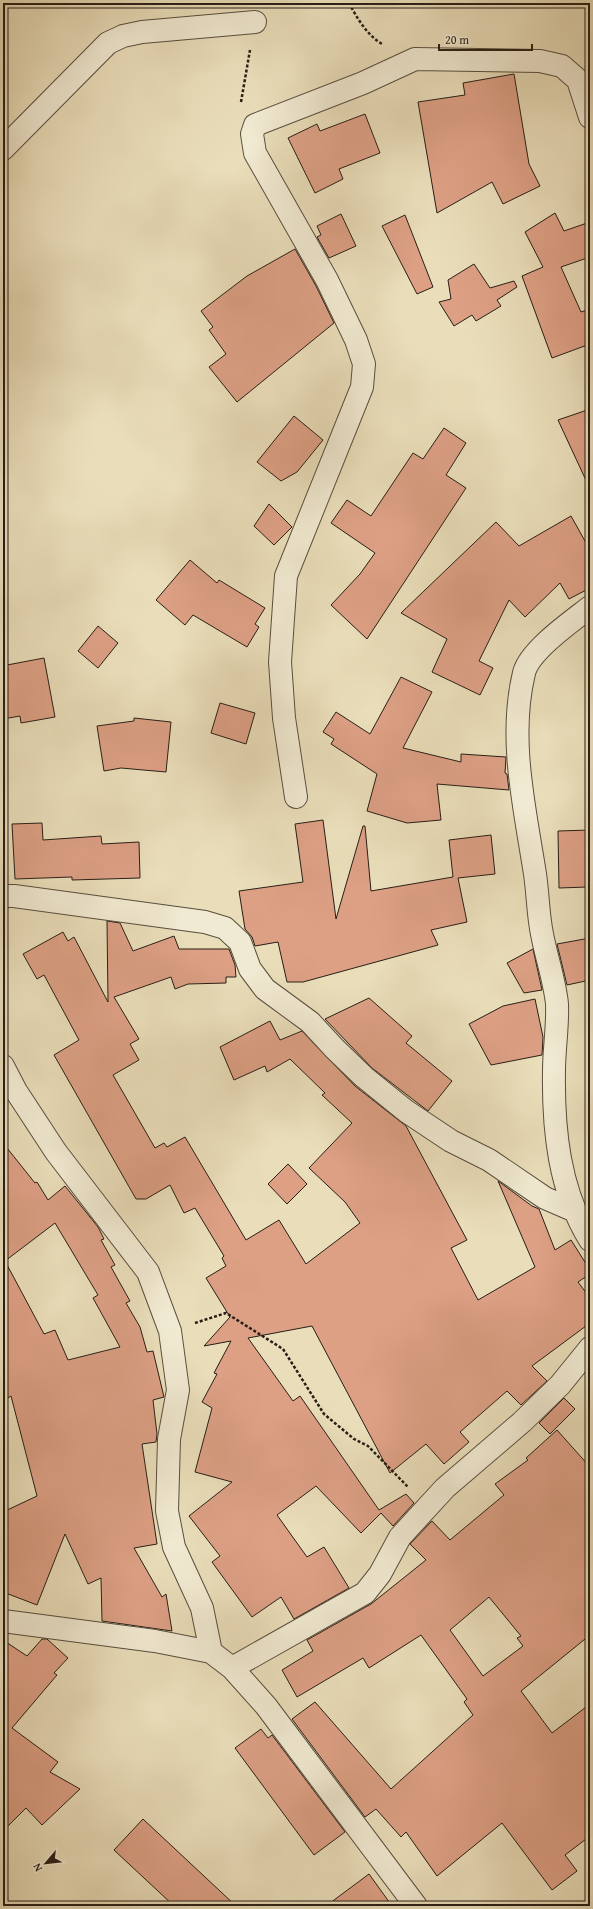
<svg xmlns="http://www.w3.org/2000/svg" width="593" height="1909" font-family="'Gentium Book Plus',serif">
	<rect width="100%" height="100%" fill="#eadeba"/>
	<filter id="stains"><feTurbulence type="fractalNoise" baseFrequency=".005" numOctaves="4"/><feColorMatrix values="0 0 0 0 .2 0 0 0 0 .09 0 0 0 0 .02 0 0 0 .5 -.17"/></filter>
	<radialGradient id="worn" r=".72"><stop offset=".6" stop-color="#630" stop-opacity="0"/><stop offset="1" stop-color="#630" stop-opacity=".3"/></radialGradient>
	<!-- building -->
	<path fill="#dda085" stroke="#271e16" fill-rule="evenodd" d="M514,74L529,164L540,186L503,204L492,182L437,213L418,102L465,95L463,83Z
		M365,114L380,153L339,169L343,179L315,193L288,138L317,124L320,131Z
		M555,213L564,231L590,222V257L561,267L581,312L590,309V344L552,358L522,276L543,267L525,232Z
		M341,214L356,246L329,258L317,237L321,235L317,226Z
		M405,215L433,287L417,294L382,226Z
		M295,249L316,286L334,323L237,402L209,367L226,354L209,330L213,327L201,311L247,276Z
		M474,264L490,288L514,281L517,287L497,300L501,306L476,321L472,315L454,326L439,302L451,299L448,280Z
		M590,409V489L558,420Z
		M294,416L323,440L297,472L281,481L257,462Z
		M444,428L466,443L446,475L466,488L367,639L331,605L360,574L375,553L331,523L347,500L371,516L413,453L423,459Z
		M269,504L292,527L274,545L254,526Z
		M571,516L590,550V588L569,599L560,583L525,617L509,600L479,661L493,668L480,695L432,672L447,639L401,613L496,522L519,546Z
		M190,560L217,583L219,580L265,608L255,624L259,627L247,647L193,615L185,625L156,600Z
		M98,626L118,643L98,668L78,651Z
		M44,658L55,717L21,723L20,716L3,719V671L8,670L7,665Z
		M401,677L432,692L403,748L461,762V754L506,757L505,773L507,774L509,790L437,784L441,820L407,823L367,811L377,774L331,744L334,739L323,732L336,712L370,734Z
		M220,703L255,713L246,744L211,733Z
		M134,718L171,722L166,772L121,768L104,771L97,726L134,721Z
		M323,820L336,919L363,826H365L371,891L453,877L449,840L491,835L495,874L458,878L467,922L431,930L438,945L303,982H287L278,942L255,946L252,937L245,929L239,891L303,882L295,824Z
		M42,823L43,840L101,836L102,844L139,842L140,878L72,880V877L15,879L12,824Z
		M590,830V877L587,878L588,887L559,888L558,831Z
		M107,921L120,923L133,951L174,936L179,949H229L235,965L236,977H226V983L188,984L175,989L171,977L114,997L139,1039L130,1044L139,1060L113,1075L155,1148L164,1143L167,1147L185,1137L246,1240L279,1220L306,1264L360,1223L345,1202L309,1168L352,1123L322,1095L325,1093L290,1059L267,1072L265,1066L234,1080L220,1047L270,1021L280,1040L302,1031L355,1086L406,1126L467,1240L451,1248L478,1300L535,1267L498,1181L532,1206L539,1209L555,1250L571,1240L590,1270V1274L578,1282L590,1298V1323L532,1366L547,1381L521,1405L507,1391L460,1432L469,1442L444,1464L426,1444L390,1473L312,1326L248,1338L293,1401L300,1396L379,1510L406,1494L414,1503L393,1526L381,1513L361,1533L316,1486L277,1515L307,1557L324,1547L349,1588L294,1619L281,1597L252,1617L212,1562L220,1556L189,1516L232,1482L195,1472L212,1408L202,1402L217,1374L214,1373L231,1341L204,1346L230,1317L206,1278L226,1266L222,1258L224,1256L195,1208L184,1213L170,1185L146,1199H136L54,1055L79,1040L44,975L37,979L23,954L63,932L68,941L74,937L108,1002Z
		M590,938V980L567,985L557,944Z
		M533,949L542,990L524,993L507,963Z
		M369,998L412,1036L406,1043L452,1081L428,1111L372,1068L325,1019Z
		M535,999L543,1037L542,1055L491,1065L469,1024L503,1006Z
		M3,1143L35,1183L37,1182L48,1200L65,1186L98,1227L104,1239L101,1240L115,1265L111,1267L130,1301L126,1303L140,1327L147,1352L153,1351L164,1397L153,1400L157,1434L156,1442L142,1444L157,1544L134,1548L162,1597L166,1594L172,1631L102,1621L101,1578L88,1584L65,1534L37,1605L3,1592V1512L37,1496L11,1396L3,1401ZM55,1223L98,1295L93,1298L120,1347L68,1360L55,1330L44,1334L5,1261Z
		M288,1164L307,1184L287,1204L268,1184Z
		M564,1398L575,1409L550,1434L539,1423Z
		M557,1430L590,1467V1635L521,1691L552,1733L590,1704V1836L565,1855L577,1871L552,1890L502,1823L437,1876L406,1832L401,1837L376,1809L365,1817L292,1719L315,1702L391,1789L473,1715L464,1702L467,1699L421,1635L369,1668L363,1658L297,1697L282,1670L313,1651L307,1640L371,1604L426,1560L410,1544L432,1521L450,1540L504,1495L495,1484L528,1460L526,1458ZM489,1597L521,1636L517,1638L523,1646L483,1676L450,1630Z
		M42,1639H47L68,1658L54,1673L57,1675L12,1728L58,1762L50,1772L80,1789L42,1825L26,1808L3,1831V1640L27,1656Z
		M261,1729L268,1738L272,1735L345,1832L314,1855L235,1748Z
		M143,1819L236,1906H174L114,1850Z
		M369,1874L392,1906H326Z"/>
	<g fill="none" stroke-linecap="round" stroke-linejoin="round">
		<!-- minor casing -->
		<g stroke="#584e3f" stroke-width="24">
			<path id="minor" d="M3,149L108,43L123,36L142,32L255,22
				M590,607C572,621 529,651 524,673C508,739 525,809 535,874C538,894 538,915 542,934C546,956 555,982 557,1004C558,1026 554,1049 554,1071C553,1129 559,1190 590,1240
				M296,797L284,718L280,662L286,576L362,387L364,364L356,340L327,280L255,153L252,134L255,125L363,83L415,59L540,61L562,66L578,80L590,117
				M3,896H14L205,922L225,928L240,942L250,969L265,989L310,1022L334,1048L364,1077L406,1111L451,1141L489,1160L545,1198L575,1211
				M3,1066L16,1091L56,1152L148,1272L170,1331L178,1390L169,1439L167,1511L174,1547L202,1608L211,1652
				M3,1621L155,1641L211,1652L232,1668L266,1706L416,1906
				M232,1668L365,1593L380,1574L400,1537L445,1488L522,1422L560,1385L590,1348"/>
		</g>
		<!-- path -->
		<path stroke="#271e16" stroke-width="2.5" stroke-dasharray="3 2" stroke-linecap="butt" d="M349,3C357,18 367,35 382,44
			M241,102L250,50
			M195,1323L226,1313L283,1349L324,1414L354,1439L368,1446L408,1487"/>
		<!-- minor -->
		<use href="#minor" stroke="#f1ead2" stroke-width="22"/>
	</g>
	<!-- margin -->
	<rect width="593" height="1909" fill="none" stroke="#eadeba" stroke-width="16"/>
	<rect x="4" y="4" width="585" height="1901" fill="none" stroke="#271e16" stroke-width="2"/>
	<rect x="8" y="8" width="577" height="1893" fill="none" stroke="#271e16"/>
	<!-- north arrow -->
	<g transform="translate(46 1863) rotate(242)" stroke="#f1ead2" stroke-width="3" paint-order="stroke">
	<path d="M0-3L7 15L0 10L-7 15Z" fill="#271e16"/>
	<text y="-6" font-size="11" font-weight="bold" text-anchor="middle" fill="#271e16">N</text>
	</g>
	<!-- scale -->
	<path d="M439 44v6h93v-6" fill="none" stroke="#271e16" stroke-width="2"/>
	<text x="445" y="44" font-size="12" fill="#271e16" stroke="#f1ead2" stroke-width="3" paint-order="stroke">20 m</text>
	<rect width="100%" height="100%" filter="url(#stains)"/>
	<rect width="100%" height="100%" fill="url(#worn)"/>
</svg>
